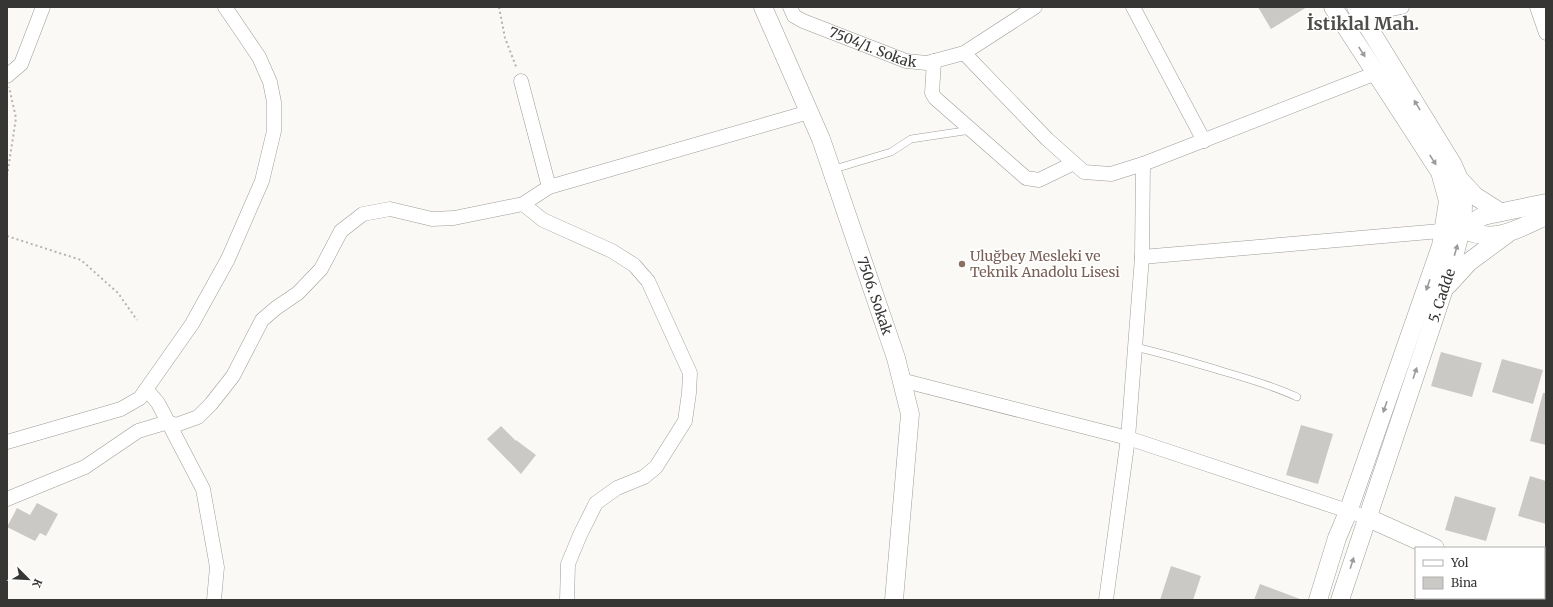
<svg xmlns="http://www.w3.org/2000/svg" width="1553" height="607" font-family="Merriweather,serif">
	<rect width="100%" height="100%" fill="#fbf9f6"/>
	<!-- building -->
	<path fill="#cbc9c6" d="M1258,7H1307L1271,29Z
		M1441,352L1482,363L1472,397L1431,386Z
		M1502,359L1543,370L1533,404L1492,392Z
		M1543,393H1546V445L1530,441Z
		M1301,425L1333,434L1318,484L1286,475Z
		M501,426L516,441V440L536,455L521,474L487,439Z
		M1530,476L1546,481V524L1518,516Z
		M1455,496L1496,508L1486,541L1445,530Z
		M37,503L58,514L46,536L40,533L35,541L7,527L17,508L30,515Z
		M1171,566L1201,576L1193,600H1160Z
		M1260,584L1300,599L1299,600H1254Z"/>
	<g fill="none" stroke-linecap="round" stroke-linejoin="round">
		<!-- service casing -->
		<g stroke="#9e9c99" stroke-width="8">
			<path id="service" d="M831,170L891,152L911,139L971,130
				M1135,347C1166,354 1195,363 1225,372C1249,379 1274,386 1297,397"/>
		</g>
		<!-- minor casing -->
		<g stroke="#9e9c99" stroke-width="15">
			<g id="minor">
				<path id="s1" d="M790,7L794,16L803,21L906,61L927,63L964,53L1035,7"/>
				<path d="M1133,7L1204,141"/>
				<path d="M1537,7L1546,33"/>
				<path d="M1361,15L1402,7"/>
				<path d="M964,53L1047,139L1084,172L1111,174L1143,164L1384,70"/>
				<path d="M934,61L932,93L935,98L1026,178L1039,180L1074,163"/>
				<path d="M7,76L21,64L43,7"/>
				<path d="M521,81L549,187"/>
				<path d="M523,204L543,220L612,251L634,265L648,281L690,373L689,393L685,421L656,467L644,477L617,488L596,503L580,535L568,564L567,600"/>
				<path d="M1142,257L1452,230"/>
				<path d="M901,380L1128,438L1366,517"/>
				<path d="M147,390L158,403L203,489L217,567L214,600"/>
				<path d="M7,442L121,409L140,398L192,324L228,259L262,181L274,131V102L270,82L259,57L225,7"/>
				<path d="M7,499L85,467L138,431L168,422L176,425L198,417L211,404L233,376L262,320L276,308L298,293L321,269L341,231L363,214L390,209L432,219L454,218L523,204L549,187L809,112"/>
				<path d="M1544,564L1546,560"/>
				<path d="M1106,600L1128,438L1142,257L1143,164"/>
			</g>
		</g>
		<!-- tertiary casing -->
		<g stroke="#9e9c99" stroke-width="19">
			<g id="tertiary">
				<path id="s2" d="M763,7L821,139L896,358L910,414L894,600"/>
				<path d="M1460,180L1475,196L1500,212"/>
				<path d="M1462,229C1494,244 1516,230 1546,216"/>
				<path d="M1462,229L1483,216L1546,203"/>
				<path d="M1448,285L1469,262L1507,234"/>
				<path d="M1366,517L1435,548"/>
				<path d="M1516,598L1518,600"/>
				<path d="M1318,600L1337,538L1348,512L1441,246L1448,201L1440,172L1333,7"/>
				<path id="s3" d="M1340,600L1449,274C1460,236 1472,202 1453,165L1356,7"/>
			</g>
		</g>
		<!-- path -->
		<path stroke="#b4b3b0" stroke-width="2" stroke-dasharray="2 3" stroke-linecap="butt" d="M499,7L505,38L517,69
			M7,176L16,118L9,87
			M7,236L81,260L118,293L137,320"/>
		<!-- service -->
		<use href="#service" stroke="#fff" stroke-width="7"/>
		<!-- minor -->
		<use href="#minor" stroke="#fff" stroke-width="14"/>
		<!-- tertiary -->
		<use href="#tertiary" stroke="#fff" stroke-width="18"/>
	</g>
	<!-- one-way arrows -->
	<defs><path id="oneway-solid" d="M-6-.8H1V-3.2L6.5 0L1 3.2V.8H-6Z"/></defs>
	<g fill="#9a9a9a">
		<use href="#oneway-solid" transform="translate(1362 52) rotate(57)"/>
		<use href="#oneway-solid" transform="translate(1417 105) rotate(-121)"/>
		<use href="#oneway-solid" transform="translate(1433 160) rotate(57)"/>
		<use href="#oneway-solid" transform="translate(1456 250) rotate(-74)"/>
		<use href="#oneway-solid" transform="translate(1428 285) rotate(109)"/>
		<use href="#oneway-solid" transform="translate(1415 373) rotate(-71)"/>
		<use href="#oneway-solid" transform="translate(1385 407) rotate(109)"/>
		<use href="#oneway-solid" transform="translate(1352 563) rotate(-72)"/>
	</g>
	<!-- markers -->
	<circle fill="#8d6e63" stroke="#fff" stroke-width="1.5" cx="962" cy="264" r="4"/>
	<g text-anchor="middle" stroke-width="3.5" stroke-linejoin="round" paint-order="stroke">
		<!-- street labels -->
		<g font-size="14" fill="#363634" stroke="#fff">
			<text dy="5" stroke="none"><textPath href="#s1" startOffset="95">7504/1. Sokak</textPath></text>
			<text dy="5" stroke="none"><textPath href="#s2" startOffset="310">7506. Sokak</textPath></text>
			<text dy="5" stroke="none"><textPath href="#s3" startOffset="321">5. Cadde</textPath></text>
		</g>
		<!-- education labels -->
		<g font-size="14" fill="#785e54" stroke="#fff" text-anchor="start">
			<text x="970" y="261">Uluğbey Mesleki ve<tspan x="970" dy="16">Teknik Anadolu Lisesi</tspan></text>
		</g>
		<!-- district labels -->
		<g font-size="18" font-weight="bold" fill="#4f4e4b" stroke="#fff">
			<text x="1363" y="30">İstiklal Mah.</text>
		</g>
	</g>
	<!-- border -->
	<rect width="1553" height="607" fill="none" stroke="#363634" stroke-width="16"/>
	<!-- legend -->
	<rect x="1415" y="547" width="130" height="52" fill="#ffffff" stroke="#afafae"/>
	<rect x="1423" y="560" width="20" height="6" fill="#ffffff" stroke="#afafae"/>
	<text x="1451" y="567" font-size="12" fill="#363634">Yol</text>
	<rect x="1423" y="577" width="20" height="12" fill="#cbc9c6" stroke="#afafae"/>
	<text x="1451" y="587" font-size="12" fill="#363634">Bina</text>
	<!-- north arrow -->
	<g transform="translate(28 579) rotate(114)" stroke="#ffffff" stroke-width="3" paint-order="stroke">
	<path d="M0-3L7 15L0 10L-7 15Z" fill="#363634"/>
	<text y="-6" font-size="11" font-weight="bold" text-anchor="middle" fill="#363634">K</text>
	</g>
</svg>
